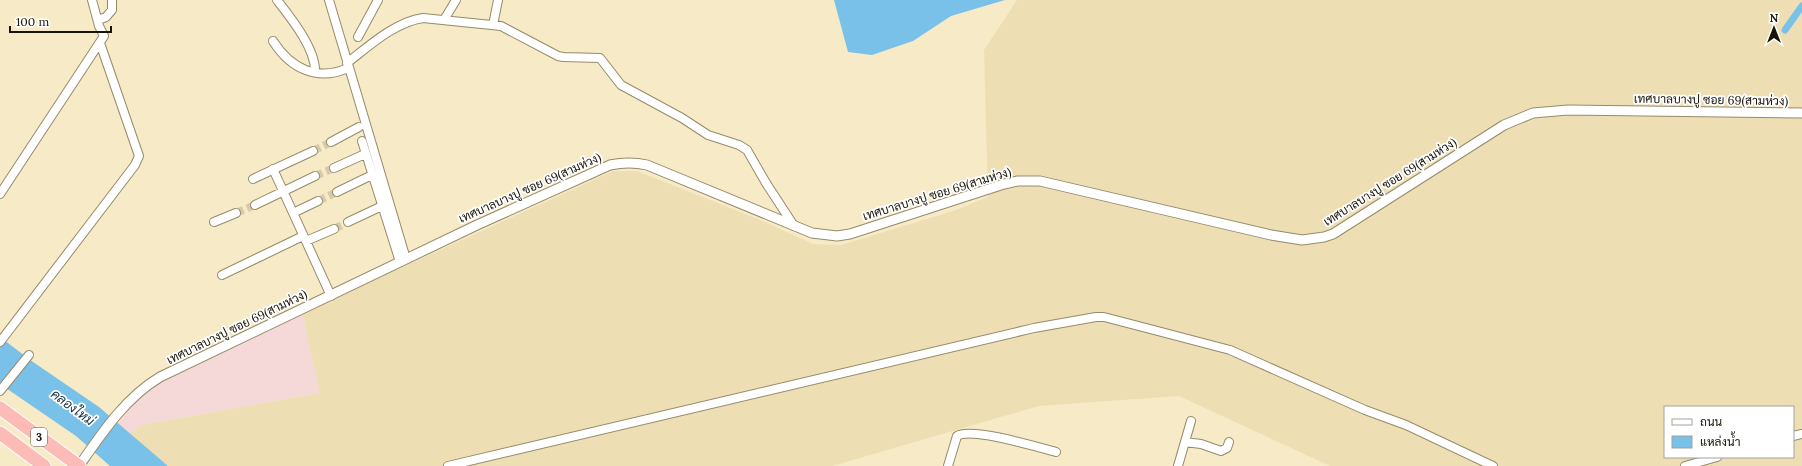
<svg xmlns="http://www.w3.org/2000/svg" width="1802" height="466" font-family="Lora,Sarabun,serif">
	<rect width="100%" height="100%" fill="#f7eac7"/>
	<!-- commercial -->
	<path fill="#f4d9d8" d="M302,313L320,393L142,425L127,435L115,427L143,392L163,379Z"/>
	<!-- built -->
	<path fill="#eedeb3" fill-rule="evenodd" d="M1017,0H1802V466H1330L1179,396L1039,406L832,466H168L127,435L142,425L320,393L302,313L613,171H637L765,222L813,244L841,245L953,211L988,197L984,50ZM1665,407H1793V457H1665Z"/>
	<!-- water -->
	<path fill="#79c1e8" d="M834,0H1005L951,16L913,41L872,55L848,52Z
		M0,337L33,362L99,407L168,466H110L76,436L0,384Z"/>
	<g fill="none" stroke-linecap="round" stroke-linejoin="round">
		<!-- canal -->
		<path stroke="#79c1e8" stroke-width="7" d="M1785,30L1802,6"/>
		<!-- minor-tunnel -->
		<path stroke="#d6caaa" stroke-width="8" stroke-dasharray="8 4" stroke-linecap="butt" d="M313,151L331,142
			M315,176L334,168
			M318,201L337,192
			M236,213L255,205
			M334,229L348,222"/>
		<!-- minor casing -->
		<g stroke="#968a6a" stroke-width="10">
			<path id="minor" d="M277,0C291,18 316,49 315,72
				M329,0L406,259
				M98,20L106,17L112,10V0
				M444,20L456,0
				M493,25L498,0
				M358,37L378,0
				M273,41C290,68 317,82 348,68
				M347,63C369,46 395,22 423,18L501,26L558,56L563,57L600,58L621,85L682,118L708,135L739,145L747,150L766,183L794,226
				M362,141L400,262
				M331,142L359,127
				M334,168L365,154
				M273,169L331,296
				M253,179L313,151
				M337,192L372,175
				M0,194L104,36L99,26L92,0
				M255,205L315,176
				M293,213L318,201
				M214,222L236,213
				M348,222L382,206
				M306,241L334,229
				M222,275L303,236
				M0,342L135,165L139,156L100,43
				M0,391L29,355
				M1793,436L1802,434
				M1185,442L1201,444L1221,451L1227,448L1229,442
				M448,466L1034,328L1096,317H1104L1150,329L1230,350L1365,410L1406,425L1493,466
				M948,466L957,436C971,427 1038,447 1056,452
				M1178,466L1191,421
				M1685,466L1717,457"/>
		</g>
		<!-- tertiary casing -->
		<g stroke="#968a6a" stroke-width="11">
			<path id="tertiary" d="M79,466C102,433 125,398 160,377L477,225L610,165C624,162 634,162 647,165L812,233L837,236L850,234L1004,184L1018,181H1040L1271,235L1302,240L1324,237L1333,234L1504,125L1533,113L1568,110L1802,113"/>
		</g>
		<!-- trunk casing -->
		<g stroke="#fff" stroke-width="15">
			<path id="trunk" d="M0,408L79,466
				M0,433L44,466"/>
		</g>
		<!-- minor -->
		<use href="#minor" stroke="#fff" stroke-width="8"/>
		<!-- tertiary -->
		<use href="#tertiary" stroke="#fff" stroke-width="9"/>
		<!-- trunk -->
		<use href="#trunk" stroke="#fcbbb6" stroke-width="13"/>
	</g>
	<g text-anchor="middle" stroke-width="3.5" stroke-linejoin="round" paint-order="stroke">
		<!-- shield labels -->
		<rect fill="#fff" stroke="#5d5a51" stroke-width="1" x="31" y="428" width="16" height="18" rx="3"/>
		<g font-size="11" font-weight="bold" fill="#181407">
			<text x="39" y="441">3</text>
		</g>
		<!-- street labels -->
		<g font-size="12" fill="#181407" stroke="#fff">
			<text transform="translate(1711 100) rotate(1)" y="4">เทศบาลบางปู ซอย 69(สามห่วง)</text>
			<text transform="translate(1390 182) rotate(-32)" y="4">เทศบาลบางปู ซอย 69(สามห่วง)</text>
			<text transform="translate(530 188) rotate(-24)" y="4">เทศบาลบางปู ซอย 69(สามห่วง)</text>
			<text transform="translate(937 194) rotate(-17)" y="4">เทศบาลบางปู ซอย 69(สามห่วง)</text>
			<text transform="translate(237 327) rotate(-26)" y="4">เทศบาลบางปู ซอย 69(สามห่วง)</text>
		</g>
		<!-- water labels -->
		<g font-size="13" font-style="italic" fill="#143546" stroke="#fff">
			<text transform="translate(73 407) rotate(37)" y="5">คลองใหม่</text>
		</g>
	</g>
	<!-- legend -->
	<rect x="1664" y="406" width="130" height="52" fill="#ffffff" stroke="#a3a19c"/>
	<rect x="1672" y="419" width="20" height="6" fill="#ffffff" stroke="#a3a19c"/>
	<text x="1700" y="426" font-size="12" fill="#181407">ถนน</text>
	<rect x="1672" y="436" width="20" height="12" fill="#79c1e8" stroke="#a3a19c"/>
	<text x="1700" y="446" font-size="12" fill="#181407">แหล่งน้ำ</text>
	<!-- north arrow -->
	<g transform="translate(1774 28)" stroke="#ffffff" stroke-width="3" paint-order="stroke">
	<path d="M0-3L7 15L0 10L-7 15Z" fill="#181407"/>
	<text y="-6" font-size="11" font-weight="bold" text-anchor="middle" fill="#181407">N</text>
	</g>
	<!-- scale -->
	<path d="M10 26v6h101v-6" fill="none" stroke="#181407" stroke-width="2"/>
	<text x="16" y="26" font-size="12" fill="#181407" stroke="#ffffff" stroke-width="3" paint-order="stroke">100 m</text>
</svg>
